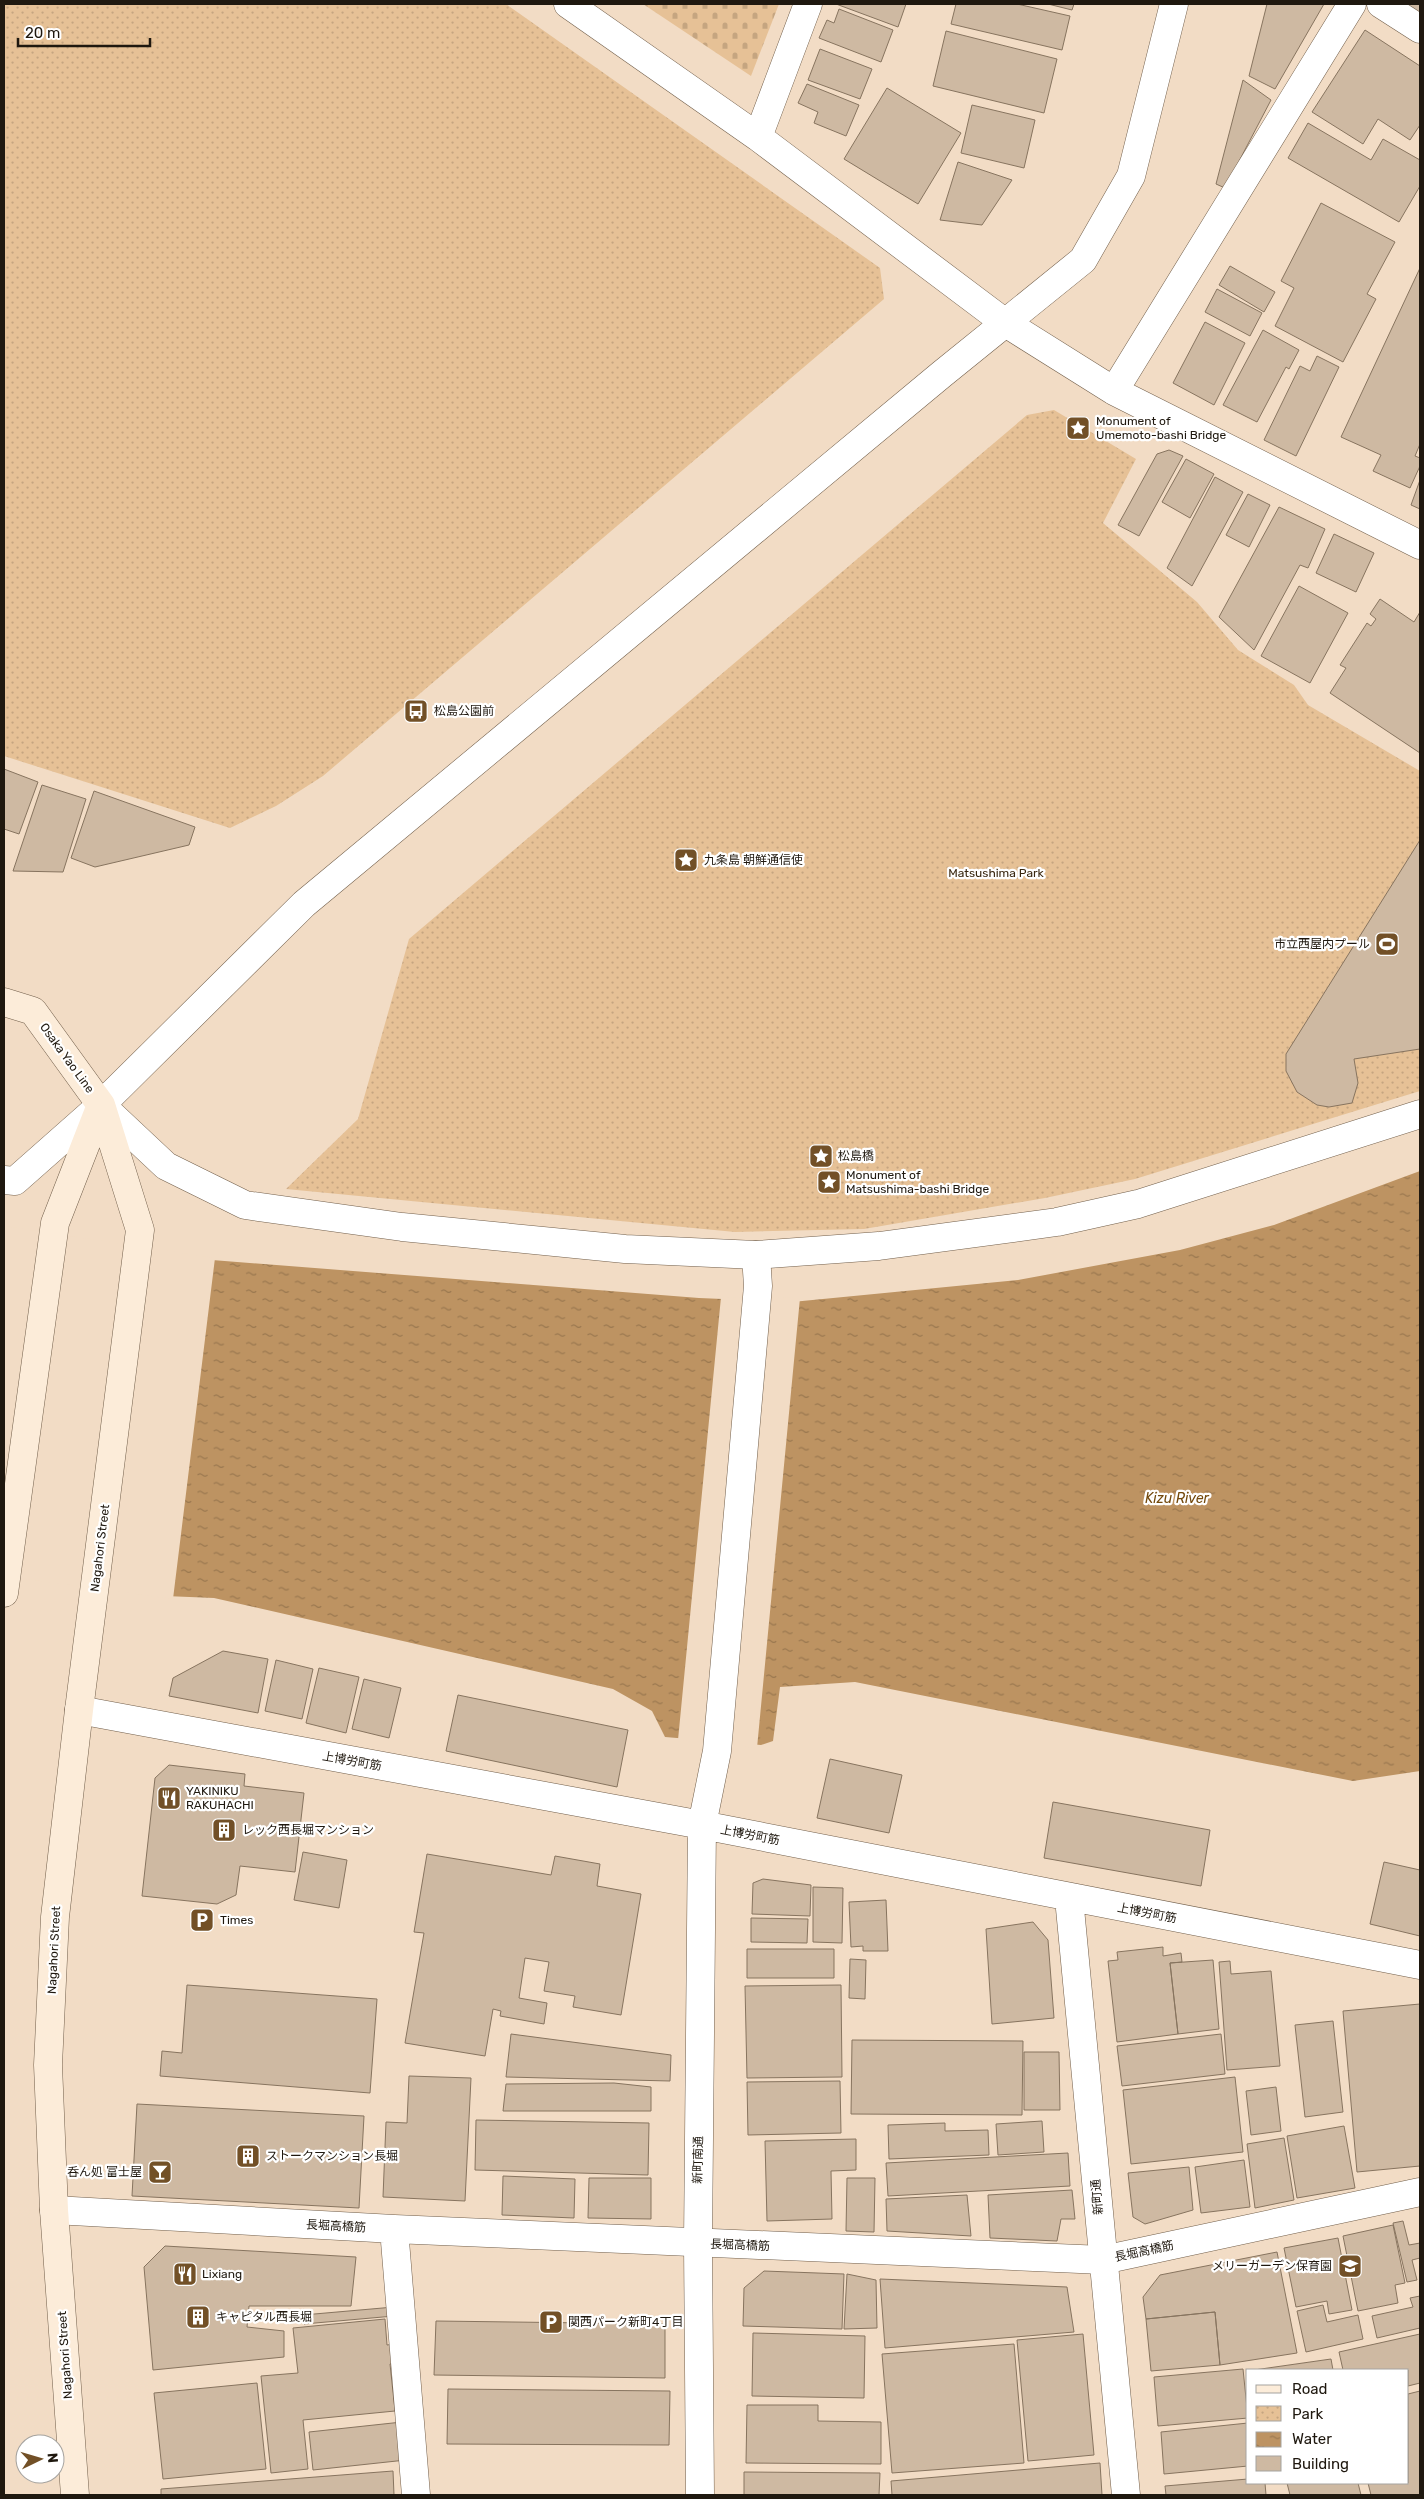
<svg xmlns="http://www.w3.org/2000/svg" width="1424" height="2499" font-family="Rubik,'Noto Sans JP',sans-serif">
	<defs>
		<pattern id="cemetery-stones" width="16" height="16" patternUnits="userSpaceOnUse" patternTransform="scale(1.25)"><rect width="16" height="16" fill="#e6c196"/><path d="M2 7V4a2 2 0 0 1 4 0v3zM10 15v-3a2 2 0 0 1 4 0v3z" fill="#c5a580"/></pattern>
		<pattern id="park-dots" width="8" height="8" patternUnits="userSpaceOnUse" patternTransform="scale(1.25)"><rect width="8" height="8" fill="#e6c196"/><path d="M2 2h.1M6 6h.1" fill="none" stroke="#c5a580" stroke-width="1.8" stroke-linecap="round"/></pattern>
		<pattern id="water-ripples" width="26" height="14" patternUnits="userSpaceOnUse" patternTransform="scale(1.25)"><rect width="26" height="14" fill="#bd9362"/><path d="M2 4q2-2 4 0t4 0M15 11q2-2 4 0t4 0" fill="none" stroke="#99774f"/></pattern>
	</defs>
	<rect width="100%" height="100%" fill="#f2dcc5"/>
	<!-- cemetery -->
	<path fill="url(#cemetery-stones)" d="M643,4H779L751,76Z"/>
	<!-- park -->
	<path fill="url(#park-dots)" d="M4,4H506L880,268L884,299L323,776L276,806L230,828L4,756Z
		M1054,410L1136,459L1103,523L1197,602L1238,650L1294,685L1308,705L1420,771V1091L1135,1179L1045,1198L864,1229L735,1232L286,1189L358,1119L409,939L1027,415Z"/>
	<!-- water -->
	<path fill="url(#water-ripples)" d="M1420,1171V1771L1353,1781L855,1682L780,1687L773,1741L761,1745L665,1737L652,1711L613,1689L214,1598L165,1596L4,1228L212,1260L699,1298L792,1302L1018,1280L1180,1250L1274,1225Z"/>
	<!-- pier -->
	<path fill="#f2dcc5" d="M4,1226L215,1258L173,1599L4,1576Z
		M721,1297L800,1298L757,1748L678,1740Z"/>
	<!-- building -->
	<path fill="#ceb9a2" stroke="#87745f" d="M836,4H906L898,27Z
		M956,4H1017L1070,16L1062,50L951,24Z
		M1048,4H1074L1072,10Z
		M1267,4H1324L1275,89L1249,76Z
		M1405,4H1420V13Z
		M839,9L893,30L881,62L819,38L827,20L834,23Z
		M1365,30L1420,66V125L1410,140L1378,119L1363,144L1312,112Z
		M946,31L1057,59L1044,113L933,86Z
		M820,49L872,69L860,99L808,80Z
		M1243,80L1271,100L1225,188L1216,184Z
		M807,84L859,105L846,136L814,123L818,112L798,103Z
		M887,88L961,133L918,204L844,159Z
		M972,105L1035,120L1024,168L961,153Z
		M1308,123L1371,160L1383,139L1420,160V186L1399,222L1288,158Z
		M958,162L1012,180L982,225L940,220Z
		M1321,203L1395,242L1367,294L1376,299L1343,362L1275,326L1294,288L1281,281Z
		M1230,266L1275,292L1264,312L1219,285Z
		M1420,268V444L1415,456L1420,458V466L1410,488L1373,471L1381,455L1341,437Z
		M1217,289L1262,313L1250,336L1205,312Z
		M1205,322L1245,343L1214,405L1173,383Z
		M1263,330L1299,350L1289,369L1286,367L1257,422L1223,405Z
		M1317,356L1339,367L1296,456L1264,440L1300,366L1310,371Z
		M1169,450L1183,456L1139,536L1118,525L1157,454Z
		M1186,459L1214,474L1190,518L1162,502Z
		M1215,477L1243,492L1192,586L1167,568Z
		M1420,480V509L1411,505Z
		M1248,494L1270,505L1249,547L1226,535Z
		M1279,507L1325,529L1308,568L1300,565L1254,650L1219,617Z
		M1334,534L1374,553L1356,592L1316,573Z
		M1299,586L1348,613L1310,683L1261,656Z
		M1380,599L1414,622L1420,612V753L1330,693L1346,668L1340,665L1367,623L1371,626L1376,619L1370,614Z
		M4,769L38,782L19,834L4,829Z
		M42,785L86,799L63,872L13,871Z
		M94,791L195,827L189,845L95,867L71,858Z
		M1420,840V1049L1354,1059L1358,1083L1352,1103L1329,1107L1317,1105L1297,1092L1286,1071V1054Z
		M223,1651L268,1659L258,1713L169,1696L173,1678Z
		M276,1660L313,1669L302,1719L265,1711Z
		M319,1668L359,1677L346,1733L306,1723Z
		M364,1679L401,1688L389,1738L352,1729Z
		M458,1695L628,1730L617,1787L446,1751Z
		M830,1759L902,1775L889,1833L817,1818Z
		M169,1765L245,1774L244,1786L304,1793L295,1872L240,1866L236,1895L217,1904L142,1896L155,1778Z
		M1053,1802L1210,1830L1201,1886L1044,1858Z
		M303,1852L347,1860L339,1908L294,1900Z
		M427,1854L551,1875L555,1856L600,1864L597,1886L641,1894L621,2015L573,2007L575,1996L544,1991L549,1962L525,1958L519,1998L547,2003L544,2024L500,2016L501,2011L493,2009L485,2056L405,2043L424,1933L414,1932Z
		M1384,1862L1420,1870V1936L1370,1924Z
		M763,1879L811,1885L810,1916L752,1914L753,1883Z
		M813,1887L843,1888L842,1943L813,1942Z
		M886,1900L888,1951H863V1946L851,1947L849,1902Z
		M751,1918L808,1919L807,1943L751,1942Z
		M1033,1922L1048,1940L1054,2018L992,2024L986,1929Z
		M1163,1947V1956L1181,1953L1182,1962L1170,1963L1178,2034L1117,2042L1108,1961L1118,1960L1117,1952Z
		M747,1949H834V1978H747Z
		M850,1959L866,1960L865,1999L849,1998Z
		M1213,1960L1219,2029L1178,2034L1170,1963Z
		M1230,1961L1231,1974L1271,1971L1280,2066L1227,2070L1219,1962Z
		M187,1985L377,1999L370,2093L160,2076L162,2051L182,2053Z
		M841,1985L842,2077L747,2078L745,1986Z
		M1420,2004V2166L1357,2172L1343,2011Z
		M1333,2021L1343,2112L1305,2117L1295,2025Z
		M511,2034L671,2055L670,2081L506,2077Z
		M1221,2034L1225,2074L1122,2086L1117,2046Z
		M852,2040L1023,2041L1022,2115L851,2114Z
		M1024,2052H1059L1060,2110H1024Z
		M409,2076L471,2078L465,2201L383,2197L386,2122L407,2123Z
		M1235,2077L1243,2152L1131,2164L1123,2090Z
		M840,2081L841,2133L748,2135L747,2082Z
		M614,2083L651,2087V2111H503L506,2084Z
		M1276,2087L1281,2131L1251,2135L1246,2091Z
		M137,2104L364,2116L359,2208L132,2196Z
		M476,2120L649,2123L648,2175L475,2170Z
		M1042,2121L1044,2152L998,2155L996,2124Z
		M945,2123V2131L988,2130L989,2155L889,2159L888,2125Z
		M1344,2126L1355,2188L1297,2198L1287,2136Z
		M1284,2138L1294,2200L1255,2208L1247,2144Z
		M856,2139V2170L831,2171L832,2219L767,2221L765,2141Z
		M1068,2153L1070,2186L888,2196L886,2163Z
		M1244,2160L1250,2207L1201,2213L1195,2167Z
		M1189,2167L1193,2210L1145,2224L1133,2217L1128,2173Z
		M503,2176L575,2179L574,2218L502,2215Z
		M589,2178H651V2219L588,2218Z
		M847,2178H875L874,2232L846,2231Z
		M1072,2190L1075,2219H1061L1057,2241L990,2238L988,2195Z
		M967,2195L971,2236L887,2231L886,2199Z
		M1403,2221L1409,2245L1420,2243V2258L1412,2260L1417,2280L1407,2282L1393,2223Z
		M1393,2225L1405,2283L1395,2285L1398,2303L1358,2311L1343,2236Z
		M1338,2238L1352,2310L1329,2314L1327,2301L1296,2307L1284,2248Z
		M165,2246L356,2257L351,2306H249L247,2327L284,2331V2357L153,2370L144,2267Z
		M1277,2252L1297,2353L1220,2365L1215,2312L1146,2319L1143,2297L1160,2275Z
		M764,2271L844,2274L842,2329L743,2326L744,2288Z
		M847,2274L876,2280L877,2328L844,2329Z
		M880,2279L1067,2287L1074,2332L885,2348Z
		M1420,2296V2328L1377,2338L1372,2316L1413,2307L1410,2298Z
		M1323,2305L1327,2322L1358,2315L1363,2339L1306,2352L1297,2311Z
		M394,2307V2316L304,2324L303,2315Z
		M1215,2312L1220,2365L1151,2371L1146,2319Z
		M385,2319L387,2345L395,2344L397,2363L390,2364L395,2411L303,2420L308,2469L271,2473L261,2376L298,2373L293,2328Z
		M436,2321L665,2324V2378L434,2375Z
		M753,2333L865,2336L864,2398L752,2396Z
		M1083,2334L1094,2455L1028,2461L1017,2340Z
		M1420,2334V2383L1408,2386V2370H1343L1339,2352Z
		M1014,2344L1024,2463L892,2473L882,2354Z
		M1331,2359L1333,2370H1254Z
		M1243,2369L1248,2418L1158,2426L1154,2377Z
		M257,2383L266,2469L163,2479L154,2393Z
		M448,2389L670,2391L669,2445L447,2444Z
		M1420,2391V2495H1371L1368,2483H1408V2394Z
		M747,2405H818V2421L881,2422V2464L746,2463Z
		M402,2422L406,2460L313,2470L309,2432Z
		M1248,2423V2466L1164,2474L1161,2432Z
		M1100,2463L1102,2495H892L891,2481Z
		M393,2471L394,2495H161V2489Z
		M744,2472L880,2473L879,2495H744Z
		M1248,2479V2483H1265L1266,2495H1166L1165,2486Z
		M1287,2483H1358L1361,2495H1290Z"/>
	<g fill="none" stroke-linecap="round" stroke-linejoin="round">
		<!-- minor casing -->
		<g stroke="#725f4b" stroke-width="29">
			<path id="minor" d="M1381,4L1420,29
				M1004,322L1114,391L1420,545
				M1114,391L1352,4
				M4,1180L15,1181L101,1105L166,1166L245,1205L402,1227L625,1249L756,1255L879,1246L1057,1222L1138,1204L1420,1114
				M54,2210L394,2229L1103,2260L1420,2192
				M394,2229L416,2495"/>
		</g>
		<!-- tertiary casing -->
		<g stroke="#725f4b" stroke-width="29">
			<path id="tertiary" d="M568,4L758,137L1004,322
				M758,137L808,4
				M101,1105L304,904L942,374L1083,260L1131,176L1174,4
				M79,1710L702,1825L1420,1965
				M1069,1898L1126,2495
				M700,2495L698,2243L702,1825L717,1751L758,1286L756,1255"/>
		</g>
		<!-- secondary casing -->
		<g stroke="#725f4b" stroke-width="29">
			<path id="secondary" d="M4,1002L33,1011L101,1105L140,1230L79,1710L55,1917L48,2065L54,2210L75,2495
				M4,1593L55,1223L101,1105"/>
		</g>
		<!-- minor -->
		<use href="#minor" stroke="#fff" stroke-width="28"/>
		<!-- tertiary -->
		<use href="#tertiary" stroke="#fff" stroke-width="28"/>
		<!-- secondary -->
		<use href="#secondary" stroke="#fcecd9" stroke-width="28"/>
	</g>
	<!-- icons -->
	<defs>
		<g id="sight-square" transform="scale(1.25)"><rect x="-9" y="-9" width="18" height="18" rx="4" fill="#725027" stroke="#fff"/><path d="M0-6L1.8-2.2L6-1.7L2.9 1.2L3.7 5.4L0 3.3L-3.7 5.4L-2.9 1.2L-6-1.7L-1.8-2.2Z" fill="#fff"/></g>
		<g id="bus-square" transform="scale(1.25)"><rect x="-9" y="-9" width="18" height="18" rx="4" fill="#725027" stroke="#fff"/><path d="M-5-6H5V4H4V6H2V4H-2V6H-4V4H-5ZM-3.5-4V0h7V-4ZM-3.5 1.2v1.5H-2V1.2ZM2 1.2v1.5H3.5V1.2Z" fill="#fff"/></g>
		<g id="stadium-square" transform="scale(1.25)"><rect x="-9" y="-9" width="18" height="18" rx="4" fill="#725027" stroke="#fff"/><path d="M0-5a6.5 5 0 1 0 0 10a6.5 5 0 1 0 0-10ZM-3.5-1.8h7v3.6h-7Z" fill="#fff"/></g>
		<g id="restaurant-square" transform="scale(1.25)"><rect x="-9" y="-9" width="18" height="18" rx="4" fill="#725027" stroke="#fff"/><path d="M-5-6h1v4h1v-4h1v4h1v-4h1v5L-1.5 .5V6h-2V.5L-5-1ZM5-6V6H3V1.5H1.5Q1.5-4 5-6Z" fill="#fff"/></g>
		<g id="building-square" transform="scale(1.25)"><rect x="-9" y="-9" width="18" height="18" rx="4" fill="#725027" stroke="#fff"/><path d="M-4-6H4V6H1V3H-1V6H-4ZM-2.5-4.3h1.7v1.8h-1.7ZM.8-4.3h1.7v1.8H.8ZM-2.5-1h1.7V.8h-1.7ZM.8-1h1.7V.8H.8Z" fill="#fff"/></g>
		<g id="parking-square" transform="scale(1.25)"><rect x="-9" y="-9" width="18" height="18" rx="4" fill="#725027" stroke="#fff"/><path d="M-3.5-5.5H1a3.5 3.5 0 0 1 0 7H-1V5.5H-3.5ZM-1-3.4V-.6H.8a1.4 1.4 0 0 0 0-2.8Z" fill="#fff"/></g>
		<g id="bar-square" transform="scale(1.25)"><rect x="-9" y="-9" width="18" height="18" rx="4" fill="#725027" stroke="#fff"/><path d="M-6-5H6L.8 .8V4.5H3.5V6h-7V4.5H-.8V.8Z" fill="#fff"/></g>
		<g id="school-square" transform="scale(1.25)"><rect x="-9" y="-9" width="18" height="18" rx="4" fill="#725027" stroke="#fff"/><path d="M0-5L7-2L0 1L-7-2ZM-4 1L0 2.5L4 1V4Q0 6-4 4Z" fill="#fff"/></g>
	</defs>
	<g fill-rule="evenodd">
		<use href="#sight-square" x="1078" y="428"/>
		<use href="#bus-square" x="416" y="711"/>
		<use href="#sight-square" x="686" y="860"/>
		<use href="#stadium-square" x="1387" y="944"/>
		<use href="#sight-square" x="821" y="1156"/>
		<use href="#sight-square" x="829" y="1182"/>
		<use href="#restaurant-square" x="169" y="1798"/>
		<use href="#building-square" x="224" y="1830"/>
		<use href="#parking-square" x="202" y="1920"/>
		<use href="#building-square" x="248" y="2156"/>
		<use href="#bar-square" x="160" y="2172"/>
		<use href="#school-square" x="1350" y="2266"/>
		<use href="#restaurant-square" x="185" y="2274"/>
		<use href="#building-square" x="198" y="2317"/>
		<use href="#parking-square" x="551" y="2322"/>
	</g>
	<g text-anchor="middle" stroke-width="4.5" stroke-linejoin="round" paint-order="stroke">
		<!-- poi labels -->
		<g font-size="12" fill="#1f180f" stroke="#fff" text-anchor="start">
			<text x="1096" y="425">Monument of<tspan x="1096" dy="14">Umemoto-bashi Bridge</tspan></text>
			<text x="434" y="715">松島公園前</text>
			<text x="704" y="864">九条島 朝鮮通信使</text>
			<text x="1370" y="948" text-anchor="end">市立西屋内プール</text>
			<text x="838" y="1160">松島橋</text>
			<text x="846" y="1179">Monument of<tspan x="846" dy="14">Matsushima-bashi Bridge</tspan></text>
			<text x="186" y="1795">YAKINIKU<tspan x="186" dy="14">RAKUHACHI</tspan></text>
			<text x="242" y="1834">レック西長堀マンション</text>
			<text x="220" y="1924">Times</text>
			<text x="266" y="2160">ストークマンション長堀</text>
			<text x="142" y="2176" text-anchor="end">呑ん処 富士屋</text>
			<text x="1332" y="2270" text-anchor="end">メリーガーデン保育園</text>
			<text x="202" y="2278">Lixiang</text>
			<text x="216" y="2321">キャピタル西長堀</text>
			<text x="568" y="2326">関西パーク新町4丁目</text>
		</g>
		<!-- park labels -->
		<g font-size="12" fill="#392710" stroke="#fff">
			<text x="996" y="877">Matsushima Park</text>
		</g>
		<!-- street labels -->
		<g font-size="12" fill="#1f180f" stroke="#fff">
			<text transform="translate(67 1058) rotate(54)" y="4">Osaka Yao Line</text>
			<text transform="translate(100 1548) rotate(-83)" y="4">Nagahori Street</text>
			<text transform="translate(352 1761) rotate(10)" y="4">上博労町筋</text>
			<text transform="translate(750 1835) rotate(11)" y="4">上博労町筋</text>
			<text transform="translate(1147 1913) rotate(11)" y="4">上博労町筋</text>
			<text transform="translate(54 1950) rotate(-87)" y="4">Nagahori Street</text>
			<text transform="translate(698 2160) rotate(-89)" y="4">新町南通</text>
			<text transform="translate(1097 2197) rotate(-95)" y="4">新町通</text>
			<text transform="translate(336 2226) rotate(3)" y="4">長堀高橋筋</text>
			<text transform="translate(740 2245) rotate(2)" y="4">長堀高橋筋</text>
			<text transform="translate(1144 2251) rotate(-12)" y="4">長堀高橋筋</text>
			<text transform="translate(65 2355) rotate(-94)" y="4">Nagahori Street</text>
		</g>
		<!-- water labels -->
		<g font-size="14" font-style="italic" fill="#73490c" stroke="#fff">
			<text x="1177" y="1503">Kizu River</text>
		</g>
	</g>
	<!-- border -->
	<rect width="1424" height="2499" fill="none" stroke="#1f180f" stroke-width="10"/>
	<!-- legend -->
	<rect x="1246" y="2369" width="162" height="115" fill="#ffffff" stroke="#a5a39f"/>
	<rect x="1256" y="2385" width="25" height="8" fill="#fcecd9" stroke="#a5a39f"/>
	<text x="1292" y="2394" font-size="15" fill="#1f180f">Road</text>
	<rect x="1256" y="2406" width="25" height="15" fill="url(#park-dots)" stroke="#a5a39f"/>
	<text x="1292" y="2419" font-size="15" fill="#1f180f">Park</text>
	<rect x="1256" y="2432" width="25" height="15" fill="url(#water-ripples)" stroke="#a5a39f"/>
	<text x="1292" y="2444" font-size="15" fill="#1f180f">Water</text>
	<rect x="1256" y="2456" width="25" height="15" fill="#ceb9a2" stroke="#a5a39f"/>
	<text x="1292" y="2469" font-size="15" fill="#1f180f">Building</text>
	<!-- north arrow -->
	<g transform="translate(40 2459) rotate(85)"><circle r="24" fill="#ffffff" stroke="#a5a39f"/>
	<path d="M0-4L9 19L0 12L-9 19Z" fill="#725027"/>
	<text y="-8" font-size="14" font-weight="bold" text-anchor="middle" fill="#1f180f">N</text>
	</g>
	<!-- scale -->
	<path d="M18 38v8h132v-8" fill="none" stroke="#1f180f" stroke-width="2.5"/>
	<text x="25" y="38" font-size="15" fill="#1f180f" stroke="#ffffff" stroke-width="4" paint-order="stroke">20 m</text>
</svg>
